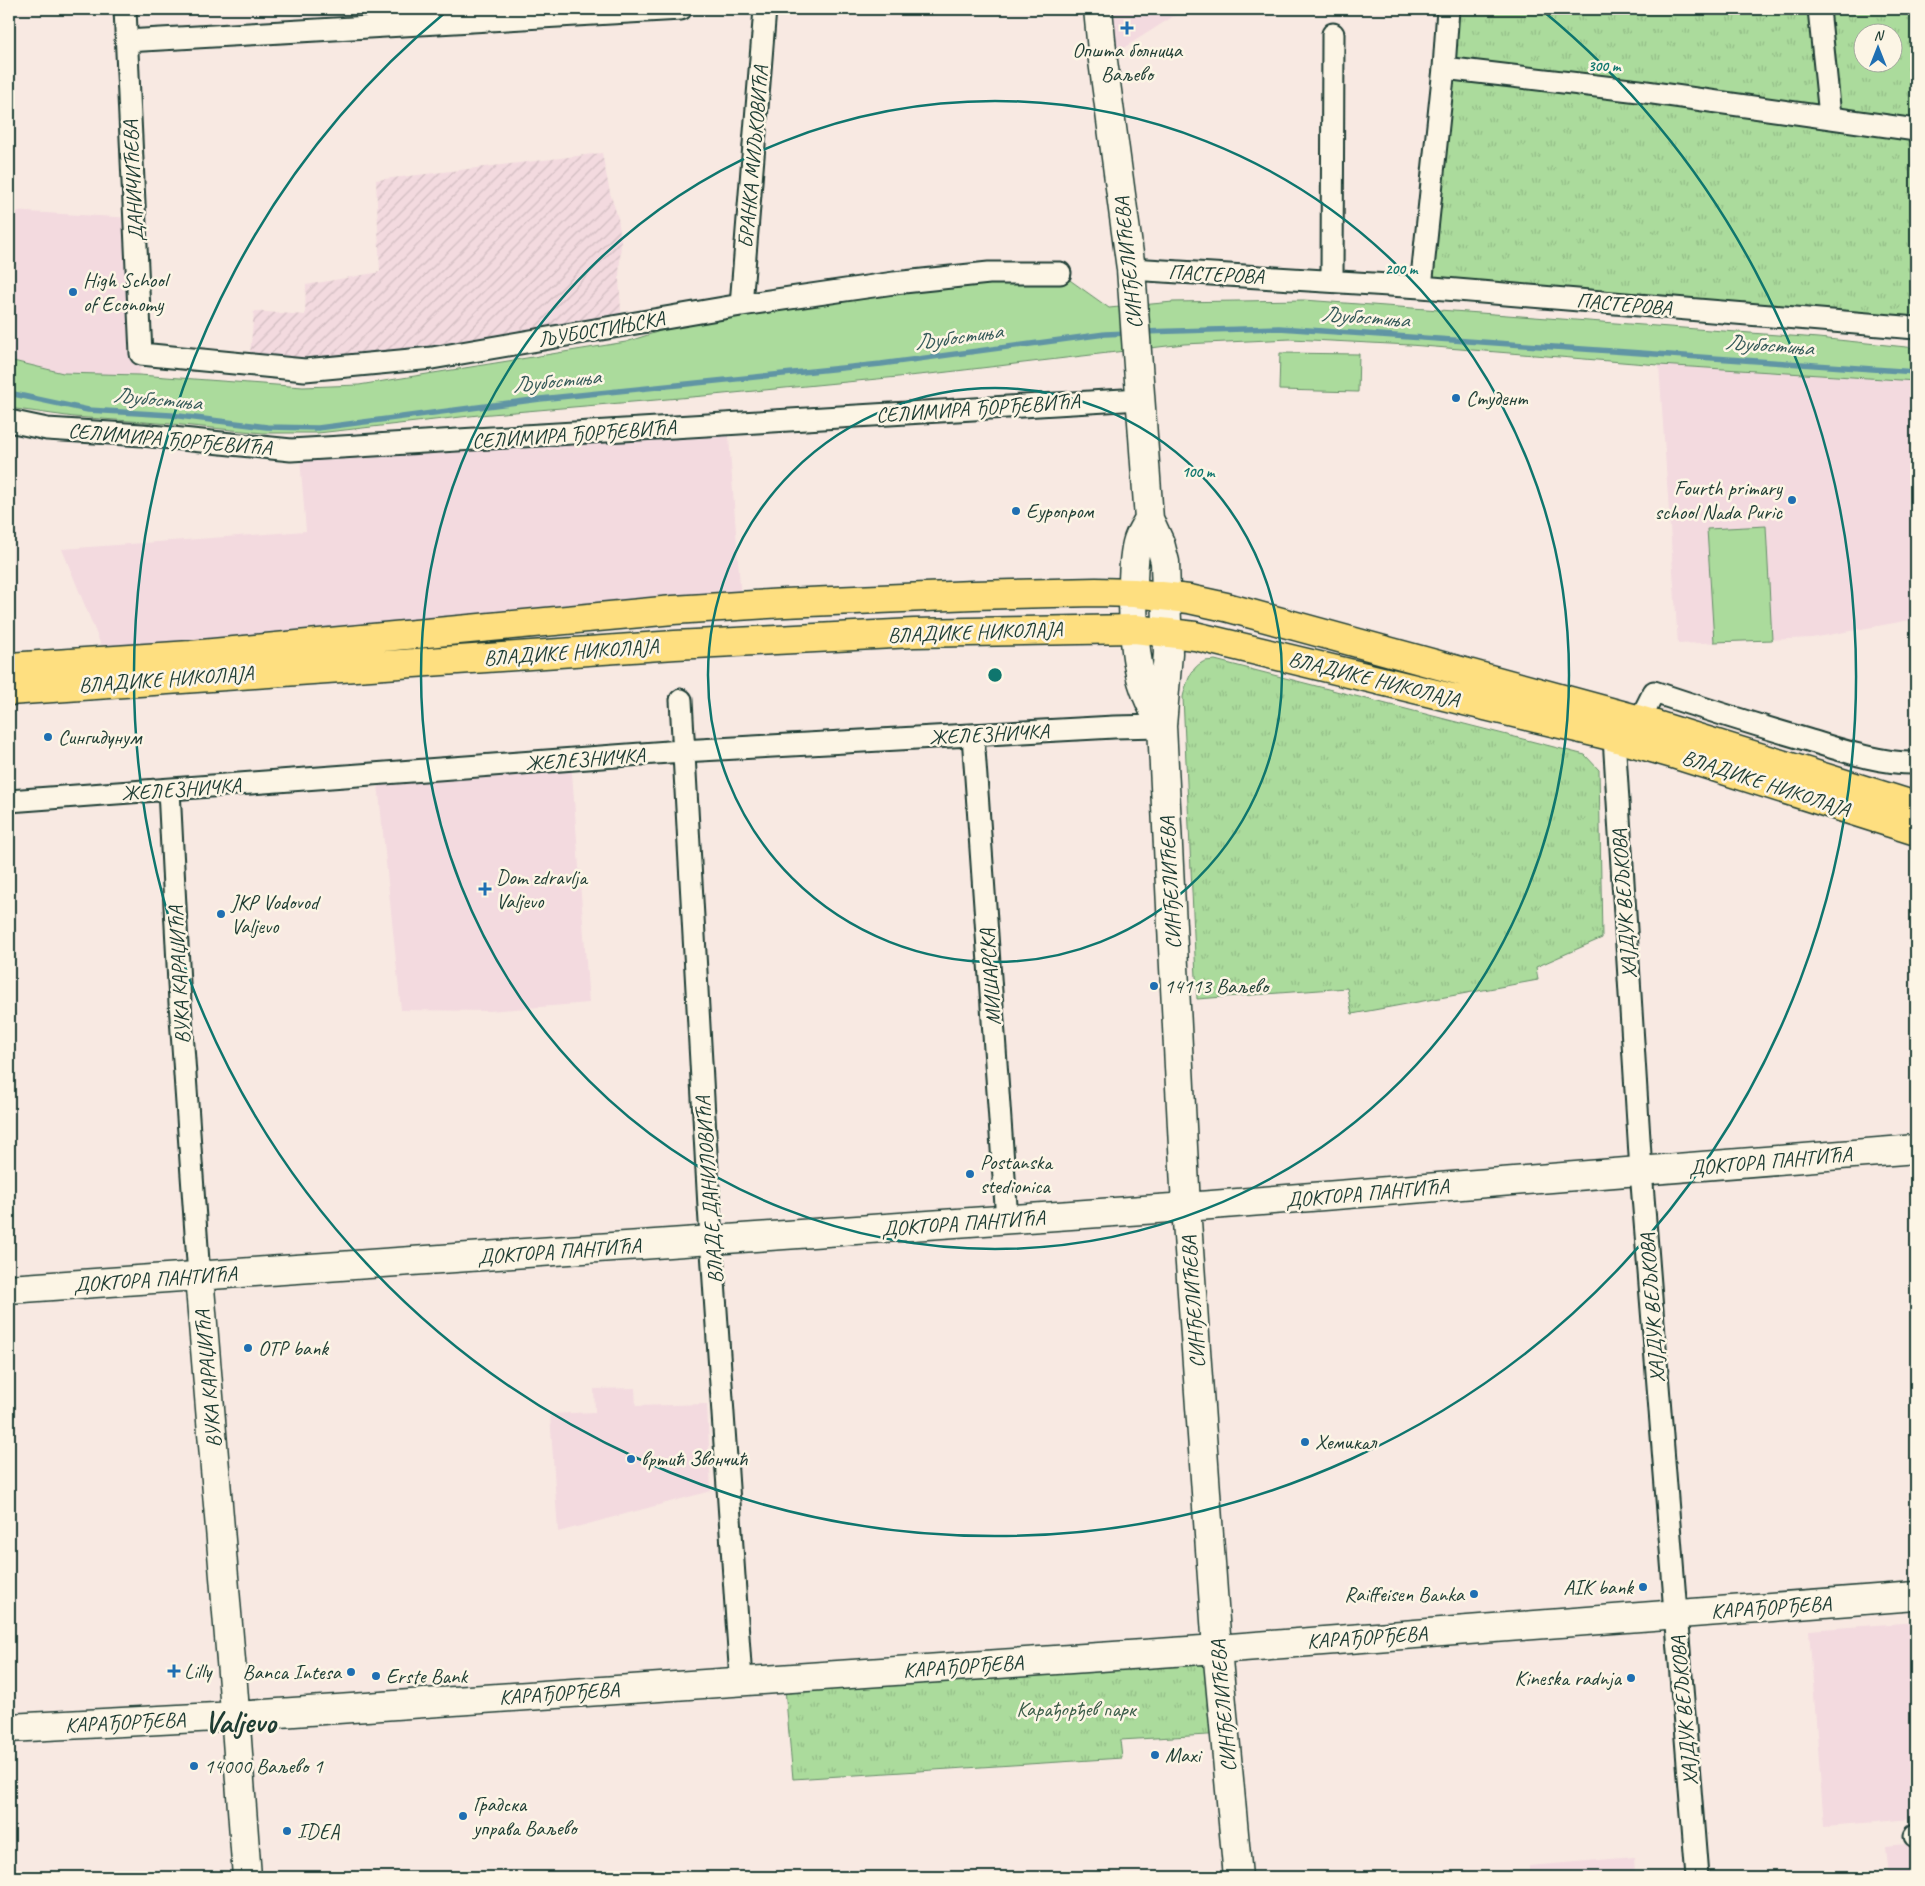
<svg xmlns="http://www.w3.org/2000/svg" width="1925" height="1886" font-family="Caveat,sans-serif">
	<defs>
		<pattern id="industrial-furrows" width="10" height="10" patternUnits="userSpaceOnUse" patternTransform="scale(1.25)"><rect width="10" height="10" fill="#f3dadf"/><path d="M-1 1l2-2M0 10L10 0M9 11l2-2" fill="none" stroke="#d0bcc0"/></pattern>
		<pattern id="park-tufts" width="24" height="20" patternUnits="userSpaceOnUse" patternTransform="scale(1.25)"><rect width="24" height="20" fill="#abdb9c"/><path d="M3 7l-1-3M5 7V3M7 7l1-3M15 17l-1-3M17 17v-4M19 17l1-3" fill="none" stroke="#93bd87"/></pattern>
	</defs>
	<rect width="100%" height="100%" fill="#f8e9e2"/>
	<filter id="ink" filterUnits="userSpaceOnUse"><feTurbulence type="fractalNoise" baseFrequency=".02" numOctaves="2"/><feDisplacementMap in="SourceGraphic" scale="10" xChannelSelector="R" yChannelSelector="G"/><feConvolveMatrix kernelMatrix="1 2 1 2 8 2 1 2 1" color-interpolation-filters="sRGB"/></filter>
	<g filter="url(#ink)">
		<!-- built -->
		<path fill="#f3dadf" d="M1098,9H1185L1103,61Z
			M9,211L134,218L141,354L139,375L63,373L9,360Z
			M1659,365L1916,381V619L1812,638L1678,644Z
			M728,424L741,599L107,660L62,549L306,531L300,458Z
			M571,759L589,1003L489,1011L401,1010L377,774Z
			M635,1388L636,1406L707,1404L711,1491L558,1532L550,1414L595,1412L594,1389Z
			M1916,1622V1819L1824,1826L1809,1630Z
			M1916,1843V1877H1888L1885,1846Z
			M1634,1857L1635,1877H1529V1866Z"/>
		<!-- industrial -->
		<path fill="url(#industrial-furrows)" d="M602,153L610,193L618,218L621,240L619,279L622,326L432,358L249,365L254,311L305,315L306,285L380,272L376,180Z"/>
		<!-- grass -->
		<path fill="#abdb9c" stroke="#658c68" d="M1060,273L1109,308L1173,302L1304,300L1818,338L1916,348V381L1659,365L1410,345L1291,339L1184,344L939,373L703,396L479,415L318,433H263L172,424L74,417L9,408V360L63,373L139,375L303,387L359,385L626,342L741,305Z
			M1280,353L1359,354L1358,392L1279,390Z
			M1766,526L1772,640L1714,642L1707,529Z"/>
		<!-- park -->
		<path fill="url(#park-tufts)" stroke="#658c68" fill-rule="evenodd" d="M1448,9H1916V328L1421,287ZM1862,32H1892V62H1862Z
			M1215,660L1585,755L1599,770L1602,938L1536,967L1538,980L1352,1014L1347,988L1197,999L1183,697C1186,685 1190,668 1203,662C1206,660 1212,661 1215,660Z
			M1217,1649L1225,1734L1120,1740L1122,1758L793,1779L784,1677Z"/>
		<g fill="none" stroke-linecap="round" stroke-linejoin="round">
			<!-- stream -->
			<path stroke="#6195a4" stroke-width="5.5" d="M1142,332L1279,328L1916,372
				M9,393L88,410L171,415L267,427L318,428L540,399L881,364L1105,334L1128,333"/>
			<!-- street casing -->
			<g stroke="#1f3d34" stroke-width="25">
				<path id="street" d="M125,9L141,354L305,370L432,358L741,305L894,283L989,273H1060
					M1819,9L1830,116
					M126,41L681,9
					M1444,68L1448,9
					M1131,269L1421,287L1916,328
					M1332,281L1333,34
					M1421,287L1444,68L1639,91L1916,130
					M741,305L765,9
					M9,421L47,429L142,435L291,450L1140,399
					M681,700L709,1207L741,1680
					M1640,720L1654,692C1705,709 1756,725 1808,740C1841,750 1881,764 1916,763
					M973,735L1007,1220
					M1614,737L1641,1171L1697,1877
					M169,790L180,1003L199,1276
					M9,801L682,751L1114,727L1162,726
					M1915,1836H1916"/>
			</g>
			<!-- secondary casing -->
			<g stroke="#1f3d34" stroke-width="31">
				<path id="secondary" d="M1098,9L1103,61L1131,269L1149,519L1160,543L1165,562L1168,653L1162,726L1186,1207L1217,1649L1238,1877
					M1149,519C1145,526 1139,534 1137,543C1130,572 1133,640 1139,669C1143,689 1152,708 1162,726
					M199,1276L233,1685L247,1877
					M9,1289L1186,1207L1916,1149
					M9,1728L235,1716L1217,1649L1916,1596"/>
			</g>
			<!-- primary casing -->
			<g stroke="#1f3d34" stroke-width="31">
				<path id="primary" d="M9,667L191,655L673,610L785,603L973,595L1096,592L1134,593L1189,599L1226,607L1640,720L1916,806
					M9,691L675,645L914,633L1135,629L1195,636L1614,737L1673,754L1916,831"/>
			</g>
			<!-- street -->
			<use href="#street" stroke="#fcf5e5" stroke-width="21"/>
			<!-- secondary -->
			<use href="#secondary" stroke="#fcf5e5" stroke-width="28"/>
			<!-- primary -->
			<use href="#primary" stroke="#fedf80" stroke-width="28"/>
		</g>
	</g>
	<!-- distance rings -->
	<g fill="none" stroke="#0f766e" stroke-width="2.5">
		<circle cx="995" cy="675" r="287"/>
		<circle cx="995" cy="675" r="574"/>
		<path d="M1543 11A861 861 0 1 1 447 11"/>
	</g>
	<!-- markers -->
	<g fill="#1f6fb2" stroke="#fcf5e5" stroke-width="2">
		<path d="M1124.5 20.5h5v5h5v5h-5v5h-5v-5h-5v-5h5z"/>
		<circle cx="73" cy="292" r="5"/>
		<circle cx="1456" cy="398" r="5"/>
		<circle cx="1792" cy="500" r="5"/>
		<circle cx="1016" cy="511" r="5"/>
		<circle cx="48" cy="737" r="5"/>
		<path d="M482.5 881.5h5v5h5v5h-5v5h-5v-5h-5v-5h5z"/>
		<circle cx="221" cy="914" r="5"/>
		<circle cx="1154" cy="986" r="5"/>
		<circle cx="970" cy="1174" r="5"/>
		<circle cx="248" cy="1348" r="5"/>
		<circle cx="1305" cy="1442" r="5"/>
		<circle cx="631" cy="1459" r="5"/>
		<circle cx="1643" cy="1587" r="5"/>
		<circle cx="1474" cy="1594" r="5"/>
		<path d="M171.5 1663.5h5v5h5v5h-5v5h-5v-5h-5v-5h5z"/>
		<circle cx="351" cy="1672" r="5"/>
		<circle cx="376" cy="1676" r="5"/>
		<circle cx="1631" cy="1678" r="5"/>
		<circle cx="1155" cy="1755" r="5"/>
		<circle cx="194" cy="1766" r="5"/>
		<circle cx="463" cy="1816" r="5"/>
		<circle cx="287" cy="1831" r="5"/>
	</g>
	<g text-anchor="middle" stroke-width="5" stroke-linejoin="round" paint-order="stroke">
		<!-- poi labels -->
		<g font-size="21" fill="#1f3d34" stroke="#fcf5e5" text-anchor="start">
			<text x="1127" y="57" text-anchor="middle">Општа болница<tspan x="1127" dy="24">Ваљево</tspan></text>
			<text x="83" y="287">High School<tspan x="83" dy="24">of Economy</tspan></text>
			<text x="1466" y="405">Студент</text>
			<text x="1782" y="495" text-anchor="end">Fourth primary<tspan x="1782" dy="24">school Nada Puric</tspan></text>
			<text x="1026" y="518">Еуропром</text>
			<text x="58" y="744">Сингидунум</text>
			<text x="496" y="884">Dom zdravlja<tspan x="496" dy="24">Valjevo</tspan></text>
			<text x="231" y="909">JKP Vodovod<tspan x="231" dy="24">Valjevo</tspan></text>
			<text x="1164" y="993">14113 Ваљево</text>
			<text x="980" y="1169">Postanska<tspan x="980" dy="24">stedionica</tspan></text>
			<text x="258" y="1355">OTP bank</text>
			<text x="1315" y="1449">Хемикал</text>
			<text x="641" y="1466">вртић Звончић</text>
			<text x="1633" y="1594" text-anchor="end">AIK bank</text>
			<text x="1464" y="1601" text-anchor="end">Raiffeisen Banka</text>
			<text x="184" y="1678">Lilly</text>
			<text x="341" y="1679" text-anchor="end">Banca Intesa</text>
			<text x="386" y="1683">Erste Bank</text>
			<text x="1621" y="1685" text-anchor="end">Kineska radnja</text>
			<text x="1165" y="1762">Maxi</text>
			<text x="204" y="1773">14000 Ваљево 1</text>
			<text x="473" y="1811">Градска<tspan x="473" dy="24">управа Ваљево</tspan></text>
			<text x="297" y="1838">IDEA</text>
		</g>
		<!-- street labels -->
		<g font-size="21" fill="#1f3d34" stroke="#fcf5e5">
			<text transform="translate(753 157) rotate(-85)" y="7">БРАНКА МИЉКОВИЋА</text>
			<text transform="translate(133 181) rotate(-93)" y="7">ДАНИЧИЋЕВА</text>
			<text transform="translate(1128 263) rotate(-96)" y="7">СИНЂЕЛИЋЕВА</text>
			<text transform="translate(1216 274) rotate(3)" y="7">ПАСТЕРОВА</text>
			<text transform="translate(1624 304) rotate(5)" y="7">ПАСТЕРОВА</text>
			<text transform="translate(601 329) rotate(-10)" y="7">ЉУБОСТИЊСКА</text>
			<text transform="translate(978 408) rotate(-4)" y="7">СЕЛИМИРА ЂОРЂЕВИЋА</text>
			<text transform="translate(574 434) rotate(-4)" y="7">СЕЛИМИРА ЂОРЂЕВИЋА</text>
			<text transform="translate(170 439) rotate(5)" y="7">СЕЛИМИРА ЂОРЂЕВИЋА</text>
			<text transform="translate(975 632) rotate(-2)" y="7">ВЛАДИКЕ НИКОЛАЈА</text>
			<text transform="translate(571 652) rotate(-4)" y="7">ВЛАДИКЕ НИКОЛАЈА</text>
			<text transform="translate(166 679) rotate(-4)" y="7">ВЛАДИКЕ НИКОЛАЈА</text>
			<text transform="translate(1374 679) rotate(14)" y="7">ВЛАДИКЕ НИКОЛАЈА</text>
			<text transform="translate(989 734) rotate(-3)" y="7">ЖЕЛЕЗНИЧКА</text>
			<text transform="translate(585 759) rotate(-4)" y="7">ЖЕЛЕЗНИЧКА</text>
			<text transform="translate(1766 783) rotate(18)" y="7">ВЛАДИКЕ НИКОЛАЈА</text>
			<text transform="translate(181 789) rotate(-4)" y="7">ЖЕЛЕЗНИЧКА</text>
			<text transform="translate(1170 883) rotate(-93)" y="7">СИНЂЕЛИЋЕВА</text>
			<text transform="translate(1624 904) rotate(-94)" y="7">ХАЈДУК ВЕЉКОВА</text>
			<text transform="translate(179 975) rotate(-93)" y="7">ВУКА КАРАЏИЋА</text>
			<text transform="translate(990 977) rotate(-94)" y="7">МИШАРСКА</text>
			<text transform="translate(1770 1161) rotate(-5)" y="7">ДОКТОРА ПАНТИЋА</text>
			<text transform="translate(709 1190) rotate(-94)" y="7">ВЛАДЕ ДАНИЛОВИЋА</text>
			<text transform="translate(1367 1193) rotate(-5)" y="7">ДОКТОРА ПАНТИЋА</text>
			<text transform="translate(963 1223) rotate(-4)" y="7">ДОКТОРА ПАНТИЋА</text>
			<text transform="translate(559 1251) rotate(-4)" y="7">ДОКТОРА ПАНТИЋА</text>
			<text transform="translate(155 1279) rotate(-4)" y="7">ДОКТОРА ПАНТИЋА</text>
			<text transform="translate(1193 1302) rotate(-94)" y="7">СИНЂЕЛИЋЕВА</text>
			<text transform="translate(1652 1308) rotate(-94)" y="7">ХАЈДУК ВЕЉКОВА</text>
			<text transform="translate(208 1379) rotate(-95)" y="7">ВУКА КАРАЏИЋА</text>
			<text transform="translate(1771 1607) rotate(-4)" y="7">КАРАЂОРЂЕВА</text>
			<text transform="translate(1367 1637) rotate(-4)" y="7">КАРАЂОРЂЕВА</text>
			<text transform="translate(963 1666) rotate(-4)" y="7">КАРАЂОРЂЕВА</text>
			<text transform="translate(559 1693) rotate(-4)" y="7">КАРАЂОРЂЕВА</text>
			<text transform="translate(1223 1706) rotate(-95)" y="7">СИНЂЕЛИЋЕВА</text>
			<text transform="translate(1684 1711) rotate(-95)" y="7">ХАЈДУК ВЕЉКОВА</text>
			<text transform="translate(125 1722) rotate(-3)" y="7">КАРАЂОРЂЕВА</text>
		</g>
		<!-- park labels -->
		<g font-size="21" fill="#3b5d49" stroke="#fcf5e5">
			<text x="1076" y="1716">Карађорђев парк</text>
		</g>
		<!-- water labels -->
		<g font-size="22" font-style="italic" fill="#355a59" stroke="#fcf5e5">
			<text transform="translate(1365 316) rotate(4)" y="8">Љубостиња</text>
			<text transform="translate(958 336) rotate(-8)" y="8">Љубостиња</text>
			<text transform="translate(1769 344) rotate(4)" y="8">Љубостиња</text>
			<text transform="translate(556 380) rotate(-6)" y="8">Љубостиња</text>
			<text transform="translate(157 398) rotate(5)" y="8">Љубостиња</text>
		</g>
		<!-- town labels -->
		<g font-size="31" font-weight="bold" fill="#1f3d34" stroke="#fcf5e5">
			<text x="240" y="1732">Valjevo</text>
		</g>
	</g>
	<circle cx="995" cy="675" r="8" fill="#0f766e" stroke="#fcf5e5" stroke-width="2.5"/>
	<g font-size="15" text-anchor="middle" font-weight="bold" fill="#0f766e" stroke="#fcf5e5" stroke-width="5" stroke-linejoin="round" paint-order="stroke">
		<text x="1604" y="71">300 m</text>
		<text x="1401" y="274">200 m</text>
		<text x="1198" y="477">100 m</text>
	</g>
	<!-- margin -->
	<rect width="1925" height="1886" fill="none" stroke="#fcf5e5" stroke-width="30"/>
	<rect x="15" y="15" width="1895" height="1856" fill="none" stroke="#1f3d34" stroke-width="2" filter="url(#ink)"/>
	<!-- north arrow -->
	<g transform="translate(1878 48)"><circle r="24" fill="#fcf5e5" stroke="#a4ab9e"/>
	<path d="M0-4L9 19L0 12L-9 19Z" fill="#1f6fb2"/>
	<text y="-8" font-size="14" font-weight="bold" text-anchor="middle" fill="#1f3d34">N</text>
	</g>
</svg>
